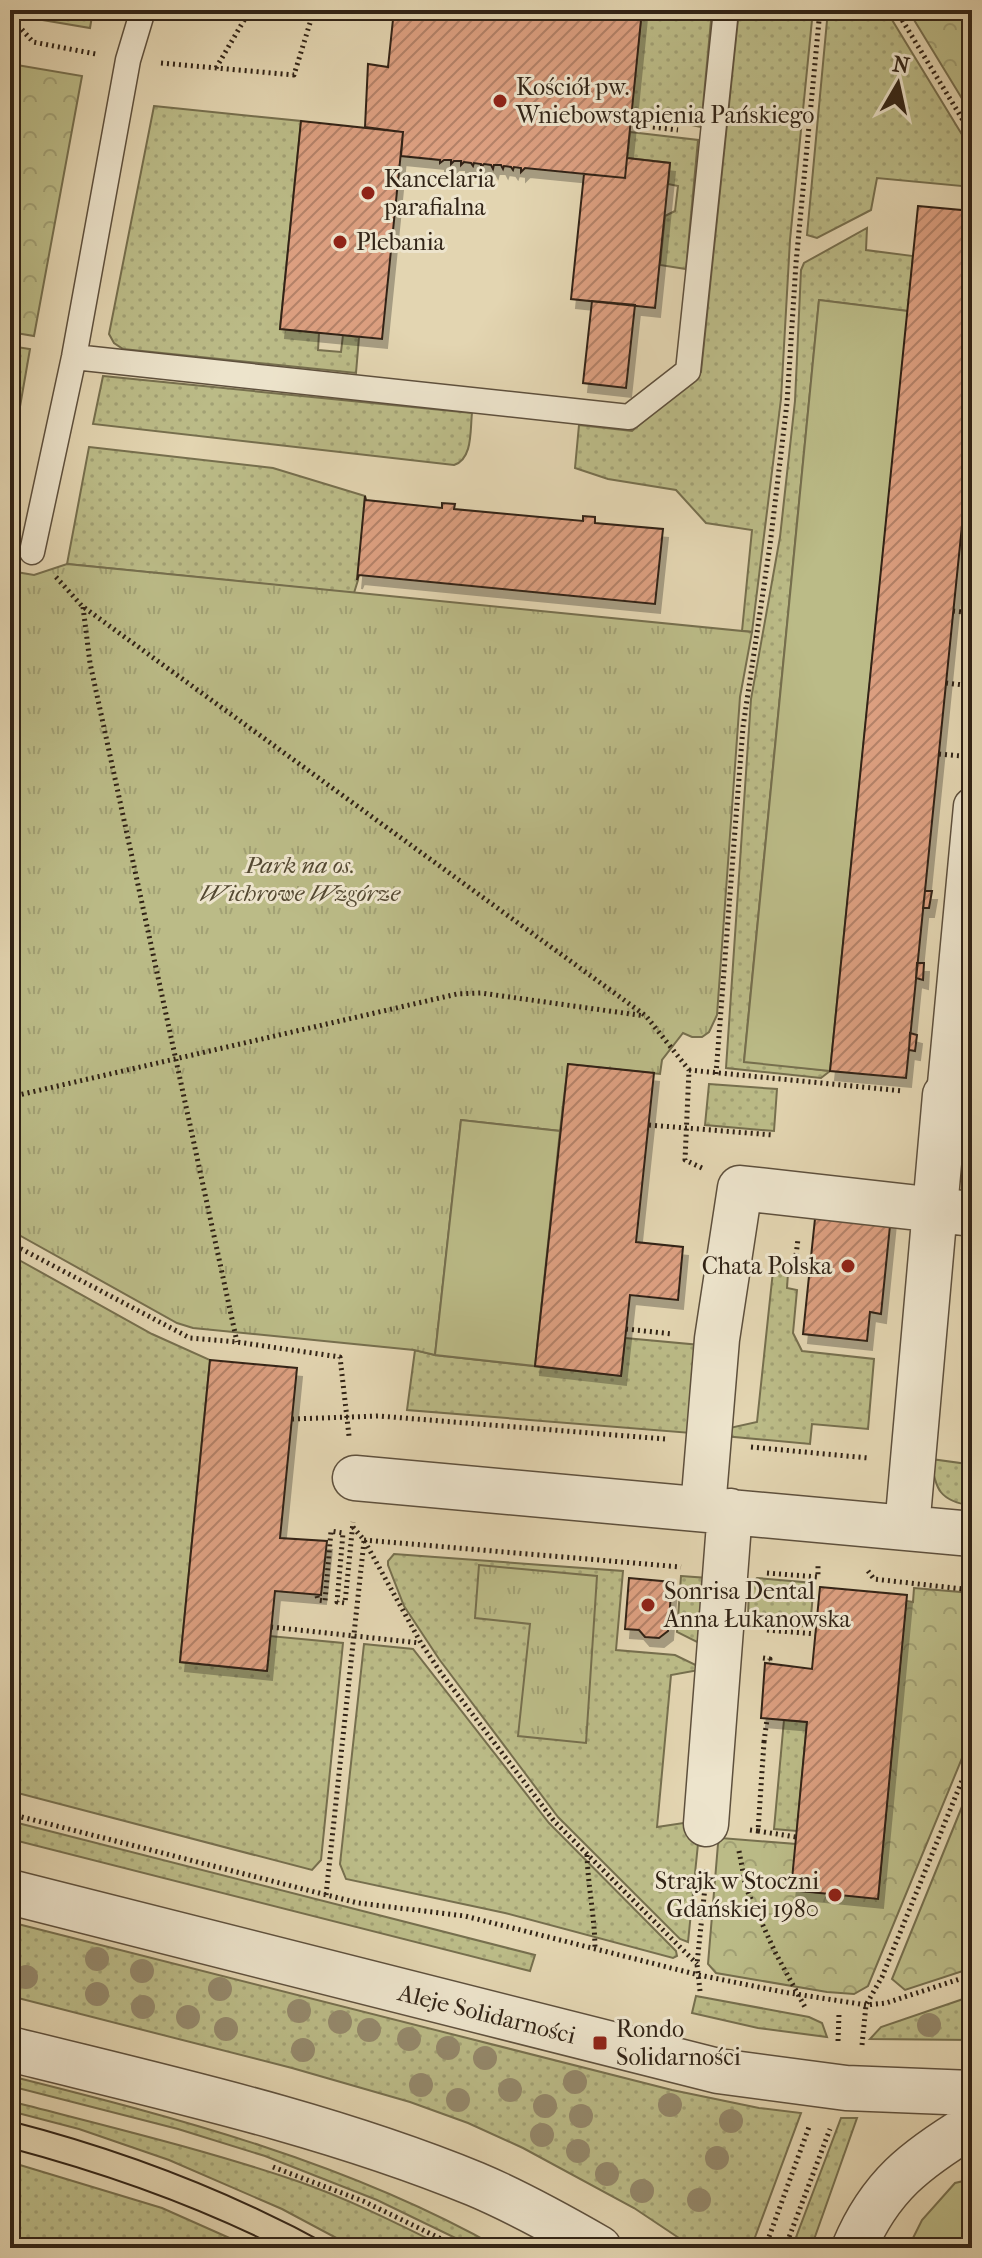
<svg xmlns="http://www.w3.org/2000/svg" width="982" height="2258" font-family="'IM FELL French Canon',serif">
	<defs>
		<pattern id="grass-dots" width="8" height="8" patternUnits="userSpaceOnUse" patternTransform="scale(2)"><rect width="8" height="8" fill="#bbbb87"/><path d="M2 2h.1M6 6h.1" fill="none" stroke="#a1a074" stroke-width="1.8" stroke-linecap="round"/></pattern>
		<pattern id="forest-crowns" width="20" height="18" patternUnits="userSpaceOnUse" patternTransform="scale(2)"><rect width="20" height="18" fill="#bbbb87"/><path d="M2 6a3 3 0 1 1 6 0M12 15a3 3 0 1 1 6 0" fill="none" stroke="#a1a074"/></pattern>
		<pattern id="park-tufts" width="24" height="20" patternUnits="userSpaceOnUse" patternTransform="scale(2)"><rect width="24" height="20" fill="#bbbb87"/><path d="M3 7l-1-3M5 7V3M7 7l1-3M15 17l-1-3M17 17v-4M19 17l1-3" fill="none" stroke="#a1a074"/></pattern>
		<pattern id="building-hatch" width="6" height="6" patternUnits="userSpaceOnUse" patternTransform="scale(2)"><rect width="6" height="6" fill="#dc9f80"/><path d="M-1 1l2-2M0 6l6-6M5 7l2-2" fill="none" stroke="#b38168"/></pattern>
		<filter id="shadow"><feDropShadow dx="5" dy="9" stdDeviation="0" flood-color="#0004"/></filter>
	</defs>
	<rect width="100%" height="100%" fill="#e3d5b1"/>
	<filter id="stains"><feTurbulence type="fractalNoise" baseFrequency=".0025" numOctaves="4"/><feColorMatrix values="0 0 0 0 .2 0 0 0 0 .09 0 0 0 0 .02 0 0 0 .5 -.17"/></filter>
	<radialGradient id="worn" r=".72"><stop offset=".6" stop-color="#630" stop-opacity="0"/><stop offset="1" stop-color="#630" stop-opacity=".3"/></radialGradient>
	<!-- grass -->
	<path fill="url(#grass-dots)" stroke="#766f4e" stroke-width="2" d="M26,10H93L90,28L31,18Z
		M642,10H712L701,127L631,112Z
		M739,10H813L790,240L781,399L752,632L742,631L752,530L706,523L676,490L608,479L575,468L579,425L632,431L701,372Z
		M828,10H886L972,151V187L877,178L871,210L817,238L807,235Z
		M154,106L301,121L280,328L319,333L318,350L341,352L343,335L359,337L356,373L123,349L114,343L109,334Z
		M630,132L698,140L686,269L660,265L665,216L675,211L678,186L668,184L670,163L627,158Z
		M867,228L866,250L913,256L908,311L819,300L744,1061L830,1071L821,1078L726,1068L751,699L780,537L795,401L801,270L804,263Z
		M10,346L30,349L13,447L10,449Z
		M103,376L472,413C470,430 473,459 454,465L93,424Z
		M89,447L273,468L365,496L358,580L354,593L67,564Z
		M709,1084L777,1089L774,1131L705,1125Z
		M10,1255L152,1334L210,1360L180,1662L267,1671L270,1636L343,1643L321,1860L312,1870L10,1791Z
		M773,1271L788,1273L787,1288L797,1290L793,1333L802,1351L874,1359L868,1429L812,1424L810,1444L724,1436L725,1429L757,1422Z
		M625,1338L700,1345L691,1433L407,1410L415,1350L435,1355L621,1376Z
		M972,1418V1506C940,1501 935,1490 931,1459L968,1464Z
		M394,1554L623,1571L616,1650L675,1655L704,1669L671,1675L657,1827L690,1822L699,1834L688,1942L680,1939L558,1817L439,1659L404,1606L388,1565V1561Z
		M681,1576L708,1578L707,1647L677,1632Z
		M757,1578L814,1583L810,1627L752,1622L748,1619L749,1586Z
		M364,1644L413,1649L549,1823L676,1951L677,1956L673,1958L505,1913L346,1879L340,1864Z
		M784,1720L807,1722L797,1831L774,1829Z
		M10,1821L535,1955L530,1971L10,1839Z
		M10,1922L672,2090L759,2108L801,2113L751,2248H694L634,2208L523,2148L468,2123L410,2102L292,2068L10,1996Z
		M696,1996L809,2017L822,2023L827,2037L758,2028L692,2013Z
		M972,1996V2040L870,2039L881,2027Z
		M10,2076C178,2118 347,2162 499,2248H476L377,2200L265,2156L178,2129L10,2086Z
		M10,2101C106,2126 203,2149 297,2181C349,2199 398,2224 447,2248H355L282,2209L169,2160L79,2129L10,2111Z
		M841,2118H857L811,2248H792Z
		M10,2162L162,2208L252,2248H10Z"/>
	<!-- forest -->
	<path fill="url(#forest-crowns)" stroke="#766f4e" stroke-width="2" d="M908,10H972V115Z
		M11,64L82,76L34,336L10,332Z
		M914,1588L972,1593V1734L868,1986L854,1994L827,1992L716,1973L708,1964L718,1844L721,1838L796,1844L792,1890L878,1898L906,1601L913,1602Z
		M972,1782V1968L905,1990L892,1979Z"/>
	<!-- park -->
	<path fill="url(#park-tufts)" stroke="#766f4e" stroke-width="2" d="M67,564L752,632L740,697L717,1015L709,1032L702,1037H692L683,1033L662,1060L660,1074L568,1064L560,1131L461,1120L435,1355L414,1350L193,1328L177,1323L10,1230V571L34,575Z
		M479,1565L597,1576L586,1743L518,1736L530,1624L475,1618Z"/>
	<!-- garden -->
	<path fill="#bbbb87" stroke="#766f4e" stroke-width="2" d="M819,300L908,311L830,1071L744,1062Z
		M461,1120L560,1131L535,1366L435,1355Z
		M972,2179V2248H908L922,2220L955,2183Z"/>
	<!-- building -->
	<path fill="url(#building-hatch)" stroke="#312316" stroke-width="2" filter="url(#shadow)" d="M394,10H642L625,178L525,168L521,172V168L514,167L513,170L511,167L504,166L503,169L501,165H494L493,169L491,165L484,164L481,167V164L474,163L473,166L471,163L464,162L461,165V161H454L451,164V160H444L440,163V160L401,156L403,132L365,127L368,64L388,67Z
		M301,121L403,132L382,339L280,329Z
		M627,158L670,163L655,308L571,299L584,174L625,178Z
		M918,206L972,211V427L906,1078L830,1071Z
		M592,301L635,305L626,388L583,383Z
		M365,496L366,500L442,508V503L455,504L454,509L583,521V516L595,517V523L663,529L655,604L359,575L357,580Z
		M925,891H932L929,908H923Z
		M917,963H924L923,980L916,978Z
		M910,1033L917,1035L915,1051L909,1050Z
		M568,1064L654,1073L636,1242L683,1247L678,1300L630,1295L621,1376L535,1366Z
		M816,1209L891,1216L881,1314L870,1312L867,1341L803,1334Z
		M210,1360L297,1368L280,1538L327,1541L321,1595L275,1591L267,1671L180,1662Z
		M629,1578L672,1582L668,1631L659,1638L645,1637L639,1630L625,1629Z
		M820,1587L907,1595L878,1899L791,1890L807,1722L761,1718L765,1663L812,1669Z"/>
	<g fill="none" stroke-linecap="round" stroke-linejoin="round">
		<!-- service casing -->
		<g stroke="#5e503d" stroke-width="27">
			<path id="service" d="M74,357L629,417L688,371L726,10
				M32,552L74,357L128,60L143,10"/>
		</g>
		<!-- pedestrian casing -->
		<g stroke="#5e503d" stroke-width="39">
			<path id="pedestrian" d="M945,1095L972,806"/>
		</g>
		<!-- minor casing -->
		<g stroke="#5e503d" stroke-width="47">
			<path id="minor" d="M355,1478L972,1534
				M703,1508L717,1339L740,1188L972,1214
				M907,1528L945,1095
				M706,1824L730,1511"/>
		</g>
		<!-- tertiary casing -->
		<g stroke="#5e503d" stroke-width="47">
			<path id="tertiary" d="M10,1892L718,2071L846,2088L972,2093
				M10,2049C166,2088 326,2123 475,2184C518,2202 559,2225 599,2248
				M854,2248C880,2186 916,2159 972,2125"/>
		</g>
		<!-- path -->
		<path stroke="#312316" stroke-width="5" stroke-dasharray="2 4" stroke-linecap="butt" d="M896,10L972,135
			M10,16L33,42L96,54
			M161,63L294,75L314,10
			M216,68L250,10
			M635,125L678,130
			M968,464L972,465
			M961,537L972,538
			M56,577L82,606L646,1016L689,1070L685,1160L702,1168
			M83,607L90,663L237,1342
			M953,611L972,613
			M946,683L972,686
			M939,754L972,757
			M689,1070L903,1091
			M716,1074L743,727L770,545L787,403L796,263L820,10
			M10,1097L457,994L481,993L645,1016
			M649,1125L773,1135
			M10,1243L190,1338L237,1342L340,1357L349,1436
			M774,1262L795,1264L798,1239
			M626,1329L673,1334
			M292,1419L379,1416L665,1439
			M751,1447L868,1458
			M353,1527L364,1540L421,1643L441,1673L554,1821L697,1964
			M364,1540L681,1567
			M868,1571L874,1579L972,1590
			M767,1573L818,1577V1565
			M317,1596L318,1600L325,1601L331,1531L343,1533L337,1602L345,1603L353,1522
			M271,1627L420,1643
			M767,1630L816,1634
			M763,1658L770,1659L769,1664
			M764,1742L767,1719
			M10,1814L358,1903L465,1916L699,1975L783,1992L866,2005L886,2003L972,1975
			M750,1830L758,1831L764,1742
			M758,1831L796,1837
			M739,1851L746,1888L775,1952L806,2009
			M587,1855C588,1887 595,1918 595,1950
			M326,1895L364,1541
			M700,1991L697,1964L707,1868
			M838,2041L839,2014
			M862,2045L866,2005L882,1977L972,1756
			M273,2167L363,2201L460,2248
			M765,2248L809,2127
			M785,2248L830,2129"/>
		<!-- service -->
		<use href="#service" stroke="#ede4cc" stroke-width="24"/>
		<!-- pedestrian -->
		<use href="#pedestrian" stroke="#ede4cc" stroke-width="36"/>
		<!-- minor -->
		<use href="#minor" stroke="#ede4cc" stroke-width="44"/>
		<!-- tertiary -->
		<use href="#tertiary" stroke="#ede4cc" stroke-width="44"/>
		<!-- tram -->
		<path stroke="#312316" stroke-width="2" d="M10,2121C123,2150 231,2191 334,2248
			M10,2148C104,2173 193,2204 280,2248"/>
	</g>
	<!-- trees -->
	<g fill="#94886b">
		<circle cx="97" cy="1959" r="12"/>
		<circle cx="142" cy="1971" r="12"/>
		<circle cx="26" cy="1977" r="12"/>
		<circle cx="220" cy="1989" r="12"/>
		<circle cx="97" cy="1994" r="12"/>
		<circle cx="143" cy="2007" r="12"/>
		<circle cx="299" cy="2011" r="12"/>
		<circle cx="188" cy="2017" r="12"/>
		<circle cx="340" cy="2022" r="12"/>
		<circle cx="929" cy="2025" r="12"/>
		<circle cx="226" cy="2029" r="12"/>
		<circle cx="369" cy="2030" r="12"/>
		<circle cx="409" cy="2039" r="12"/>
		<circle cx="448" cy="2048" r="12"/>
		<circle cx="303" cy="2050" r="12"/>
		<circle cx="485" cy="2058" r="12"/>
		<circle cx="575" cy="2082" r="12"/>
		<circle cx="421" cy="2085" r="12"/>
		<circle cx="510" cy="2090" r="12"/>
		<circle cx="458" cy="2100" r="12"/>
		<circle cx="670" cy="2105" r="12"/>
		<circle cx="545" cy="2106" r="12"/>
		<circle cx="581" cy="2116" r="12"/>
		<circle cx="731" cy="2121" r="12"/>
		<circle cx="542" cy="2135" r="12"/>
		<circle cx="578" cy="2151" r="12"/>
		<circle cx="717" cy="2158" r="12"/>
		<circle cx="607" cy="2174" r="12"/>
		<circle cx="642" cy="2191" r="12"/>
		<circle cx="699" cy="2200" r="12"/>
	</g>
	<!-- markers -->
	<g fill="#8f2418" stroke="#ede4cc" stroke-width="3">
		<circle cx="500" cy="101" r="8"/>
		<circle cx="368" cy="193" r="8"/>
		<circle cx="340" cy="242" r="8"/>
		<circle cx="848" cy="1266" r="8"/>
		<circle cx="648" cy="1605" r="8"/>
		<circle cx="835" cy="1895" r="8"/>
		<rect x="592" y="2035" width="16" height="16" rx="4"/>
	</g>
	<g text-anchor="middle" stroke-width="6" stroke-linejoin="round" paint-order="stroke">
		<!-- poi labels -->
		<g font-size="24" fill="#312316" stroke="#ede4cc" text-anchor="start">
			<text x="516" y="95">Kościół pw.<tspan x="516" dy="28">Wniebowstąpienia Pańskiego</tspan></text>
			<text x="384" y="187">Kancelaria<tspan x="384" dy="28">parafialna</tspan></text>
			<text x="356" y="250">Plebania</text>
			<text x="832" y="1274" text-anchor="end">Chata Polska</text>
			<text x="664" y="1599">Sonrisa Dental<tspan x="664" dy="28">Anna Łukanowska</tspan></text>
			<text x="819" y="1889" text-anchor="end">Strajk w Stoczni<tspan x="819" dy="28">Gdańskiej 1980</tspan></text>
			<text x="616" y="2037">Rondo<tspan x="616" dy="28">Solidarności</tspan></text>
		</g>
		<!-- park labels -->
		<g font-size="24" font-style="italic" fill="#544932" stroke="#ede4cc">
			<text x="300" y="873">Park na os.<tspan x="300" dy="28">Wichrowe Wzgórze</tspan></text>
		</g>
		<!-- street labels -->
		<g font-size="24" fill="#312316" stroke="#ede4cc">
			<text transform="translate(487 2014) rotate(14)" y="8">Aleje Solidarności</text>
		</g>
	</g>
	<!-- margin -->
	<rect width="982" height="2258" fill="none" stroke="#e3d5b1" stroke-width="40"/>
	<rect x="12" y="12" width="958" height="2234" fill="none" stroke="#312316" stroke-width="4"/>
	<rect x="20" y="20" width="942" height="2218" fill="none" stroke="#312316" stroke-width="2"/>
	<!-- north arrow -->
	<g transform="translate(898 84) rotate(9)" stroke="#ede4cc" stroke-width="6" paint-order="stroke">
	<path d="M0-6L14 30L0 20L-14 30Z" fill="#312316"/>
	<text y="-12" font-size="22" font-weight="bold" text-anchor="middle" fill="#312316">N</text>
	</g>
	<rect width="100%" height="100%" filter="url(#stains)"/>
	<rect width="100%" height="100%" fill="url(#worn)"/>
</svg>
